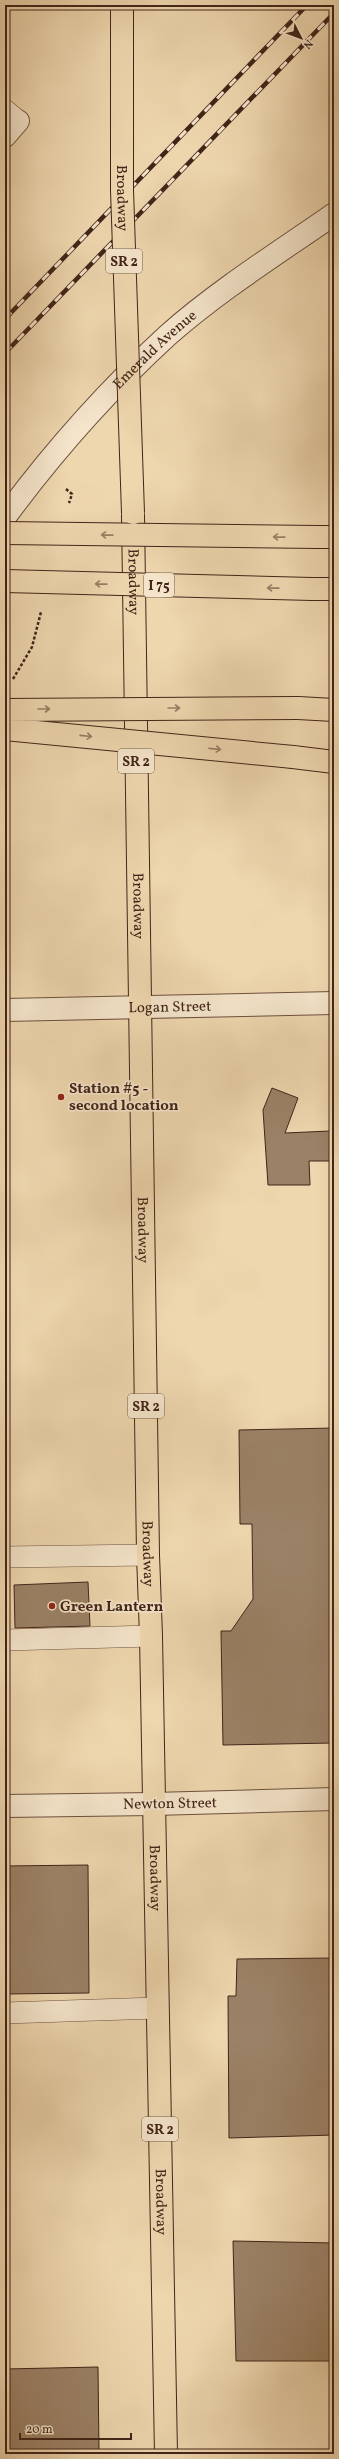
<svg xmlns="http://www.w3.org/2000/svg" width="339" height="2459" font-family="Vollkorn,serif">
	<rect width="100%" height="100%" fill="#eed6ae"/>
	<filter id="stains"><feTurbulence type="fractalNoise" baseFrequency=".005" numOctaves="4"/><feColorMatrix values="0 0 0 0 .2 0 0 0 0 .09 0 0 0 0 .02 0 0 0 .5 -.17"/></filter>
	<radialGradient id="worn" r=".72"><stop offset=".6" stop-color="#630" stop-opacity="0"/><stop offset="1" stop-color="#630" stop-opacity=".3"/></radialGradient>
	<!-- building -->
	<path fill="#9b8166" stroke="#422419" d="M272,1088L298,1098L285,1133L330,1131V1161H309L310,1185H268L263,1110Z
		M334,1428V1743L223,1745L221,1631H231L253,1599L252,1524H240L239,1430Z
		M88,1582L90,1626L15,1628L14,1585Z
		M88,1865L89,1993L5,1994V1866Z
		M334,1958V2135L229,2138L228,1996H236L237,1959Z
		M233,2241L334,2243V2361H236Z
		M98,2367L99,2452L5,2454V2369Z"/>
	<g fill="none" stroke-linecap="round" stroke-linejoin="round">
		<!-- service casing -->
		<g stroke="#6d503e" stroke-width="22">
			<path id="service" d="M5,110L18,121
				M5,1557L148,1555
				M5,1640L151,1636
				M5,2013L157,2008"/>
		</g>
		<!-- minor casing -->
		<g stroke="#6d503e" stroke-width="24">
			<g id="minor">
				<path d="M5,136L18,121"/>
				<path id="s1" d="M5,517C53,452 108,390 168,335C219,290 278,253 334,214"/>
				<path id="s2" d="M5,1010L334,1003"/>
				<path d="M5,1806L153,1804"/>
			</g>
		</g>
		<!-- tertiary casing -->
		<g stroke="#6d503e" stroke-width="24">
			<path id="tertiary" d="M153,1804L334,1799"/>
		</g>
		<!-- primary casing -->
		<g stroke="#422419" stroke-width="24">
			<g id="primary">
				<path id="s3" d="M133,516L148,1555L151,1636L166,2454"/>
			</g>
		</g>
		<!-- motorway casing -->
		<g stroke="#422419" stroke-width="24">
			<path id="motorway" d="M318,537H334
				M312,589H334
				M298,708L334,710
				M293,757L334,762"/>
		</g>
		<!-- path -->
		<path stroke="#422419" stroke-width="2.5" stroke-dasharray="3 2" stroke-linecap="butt" d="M66,489L72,494L69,503
			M13,679L32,647L41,612"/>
		<!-- service -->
		<use href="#service" stroke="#f4e4ca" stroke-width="21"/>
		<!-- minor -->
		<use href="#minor" stroke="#f4e4ca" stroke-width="22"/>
		<!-- tertiary -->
		<use href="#tertiary" stroke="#f4e4ca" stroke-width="22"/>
		<!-- primary -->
		<use href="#primary" stroke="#eed6ae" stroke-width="22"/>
		<!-- motorway -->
		<use href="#motorway" stroke="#eed6ae" stroke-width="22"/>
		<!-- rail casing -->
		<g stroke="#422419" stroke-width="4.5">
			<path id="rail" d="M5,319L307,5
				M5,353L334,13"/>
		</g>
		<!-- rail -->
		<use href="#rail" stroke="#f4e4ca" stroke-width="3" stroke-dasharray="9" stroke-linecap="butt"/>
		<!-- primary-bridge casing -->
		<g stroke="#422419" stroke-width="24" stroke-linecap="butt">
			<g id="primary-bridge">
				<path id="s4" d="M122,9V190L133,513"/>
			</g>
		</g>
		<!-- motorway-bridge casing -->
		<g stroke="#422419" stroke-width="24" stroke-linecap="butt">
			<path id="motorway-bridge" d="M5,533L318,537
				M5,581L312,589
				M5,710L298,708
				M5,729L293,757"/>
		</g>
		<!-- primary-bridge -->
		<use href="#primary-bridge" stroke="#eed6ae" stroke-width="22"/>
		<!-- motorway-bridge -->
		<use href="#motorway-bridge" stroke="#eed6ae" stroke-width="22"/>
	</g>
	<!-- one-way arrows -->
	<defs><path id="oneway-shaft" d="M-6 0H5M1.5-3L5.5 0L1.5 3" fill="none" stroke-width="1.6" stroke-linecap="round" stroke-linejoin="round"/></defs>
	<g stroke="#987d64">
		<use href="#oneway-shaft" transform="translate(107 535) rotate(-179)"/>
		<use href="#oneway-shaft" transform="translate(279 537) rotate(-179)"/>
		<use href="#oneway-shaft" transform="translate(101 584) rotate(-179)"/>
		<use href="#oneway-shaft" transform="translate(273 588) rotate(-179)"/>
		<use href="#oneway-shaft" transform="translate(174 708)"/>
		<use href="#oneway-shaft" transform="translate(44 709)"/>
		<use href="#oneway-shaft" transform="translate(86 736) rotate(6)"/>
		<use href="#oneway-shaft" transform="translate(215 749) rotate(6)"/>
	</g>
	<!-- markers -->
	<g fill="#8f2418" stroke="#f4e4ca" stroke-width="1.5">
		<circle cx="61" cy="1097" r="4"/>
		<circle cx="52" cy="1606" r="4"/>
	</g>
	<g text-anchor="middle" stroke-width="3.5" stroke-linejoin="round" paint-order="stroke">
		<!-- shield labels -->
		<g fill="#f4e4ca" stroke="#775e4e" stroke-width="1">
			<rect x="106" y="249" width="36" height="24" rx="3"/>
			<rect x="144" y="573" width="30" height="24" rx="3"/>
			<rect x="118" y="749" width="36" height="24" rx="3"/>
			<rect x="128" y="1394" width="36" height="24" rx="3"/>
			<rect x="142" y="2117" width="36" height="24" rx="3"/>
		</g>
		<g font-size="14" font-weight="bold" fill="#422419">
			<text x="124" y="266">SR 2</text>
			<text x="159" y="590">I 75</text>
			<text x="136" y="766">SR 2</text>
			<text x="146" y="1411">SR 2</text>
			<text x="160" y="2134">SR 2</text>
		</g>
		<!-- street labels -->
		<g font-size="15" fill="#422419" stroke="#f4e4ca">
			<text dy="5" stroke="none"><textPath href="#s4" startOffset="189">Broadway</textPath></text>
			<text dy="5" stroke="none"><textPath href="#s1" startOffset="225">Emerald Avenue</textPath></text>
			<text dy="5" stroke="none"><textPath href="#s3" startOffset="66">Broadway</textPath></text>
			<text dy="5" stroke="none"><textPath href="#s3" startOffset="390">Broadway</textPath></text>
			<text dy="5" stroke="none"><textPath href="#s2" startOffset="165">Logan Street</textPath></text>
			<text dy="5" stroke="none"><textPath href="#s3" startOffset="714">Broadway</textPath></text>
			<text dy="5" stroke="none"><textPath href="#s3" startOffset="1038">Broadway</textPath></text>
			<text transform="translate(170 1803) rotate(-1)" y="5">Newton Street</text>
			<text dy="5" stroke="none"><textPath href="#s3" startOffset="1362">Broadway</textPath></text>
			<text dy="5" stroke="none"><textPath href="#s3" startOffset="1686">Broadway</textPath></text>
		</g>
		<!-- poi labels -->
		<g font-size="15" font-weight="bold" fill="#422419" stroke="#f4e4ca" text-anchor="start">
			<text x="69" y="1093">Station #5 -<tspan x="69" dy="17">second location</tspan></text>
			<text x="60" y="1611">Green Lantern</text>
		</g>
	</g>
	<!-- margin -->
	<rect width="339" height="2459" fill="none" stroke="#eed6ae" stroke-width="20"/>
	<rect x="6" y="6" width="327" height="2447" fill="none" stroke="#422419" stroke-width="2"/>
	<rect x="10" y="10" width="319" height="2439" fill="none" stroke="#422419"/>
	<!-- north arrow -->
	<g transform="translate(301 38) rotate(132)" stroke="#f4e4ca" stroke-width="3" paint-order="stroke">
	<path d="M0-3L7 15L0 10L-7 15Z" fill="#422419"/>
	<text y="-6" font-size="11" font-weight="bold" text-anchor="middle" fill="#422419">N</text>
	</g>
	<!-- scale -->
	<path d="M20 2433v6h111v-6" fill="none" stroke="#422419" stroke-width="2"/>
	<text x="26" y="2433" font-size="12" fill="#422419" stroke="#f4e4ca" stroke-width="3" paint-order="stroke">20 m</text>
	<rect width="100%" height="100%" filter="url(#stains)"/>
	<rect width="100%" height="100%" fill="url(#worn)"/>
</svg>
